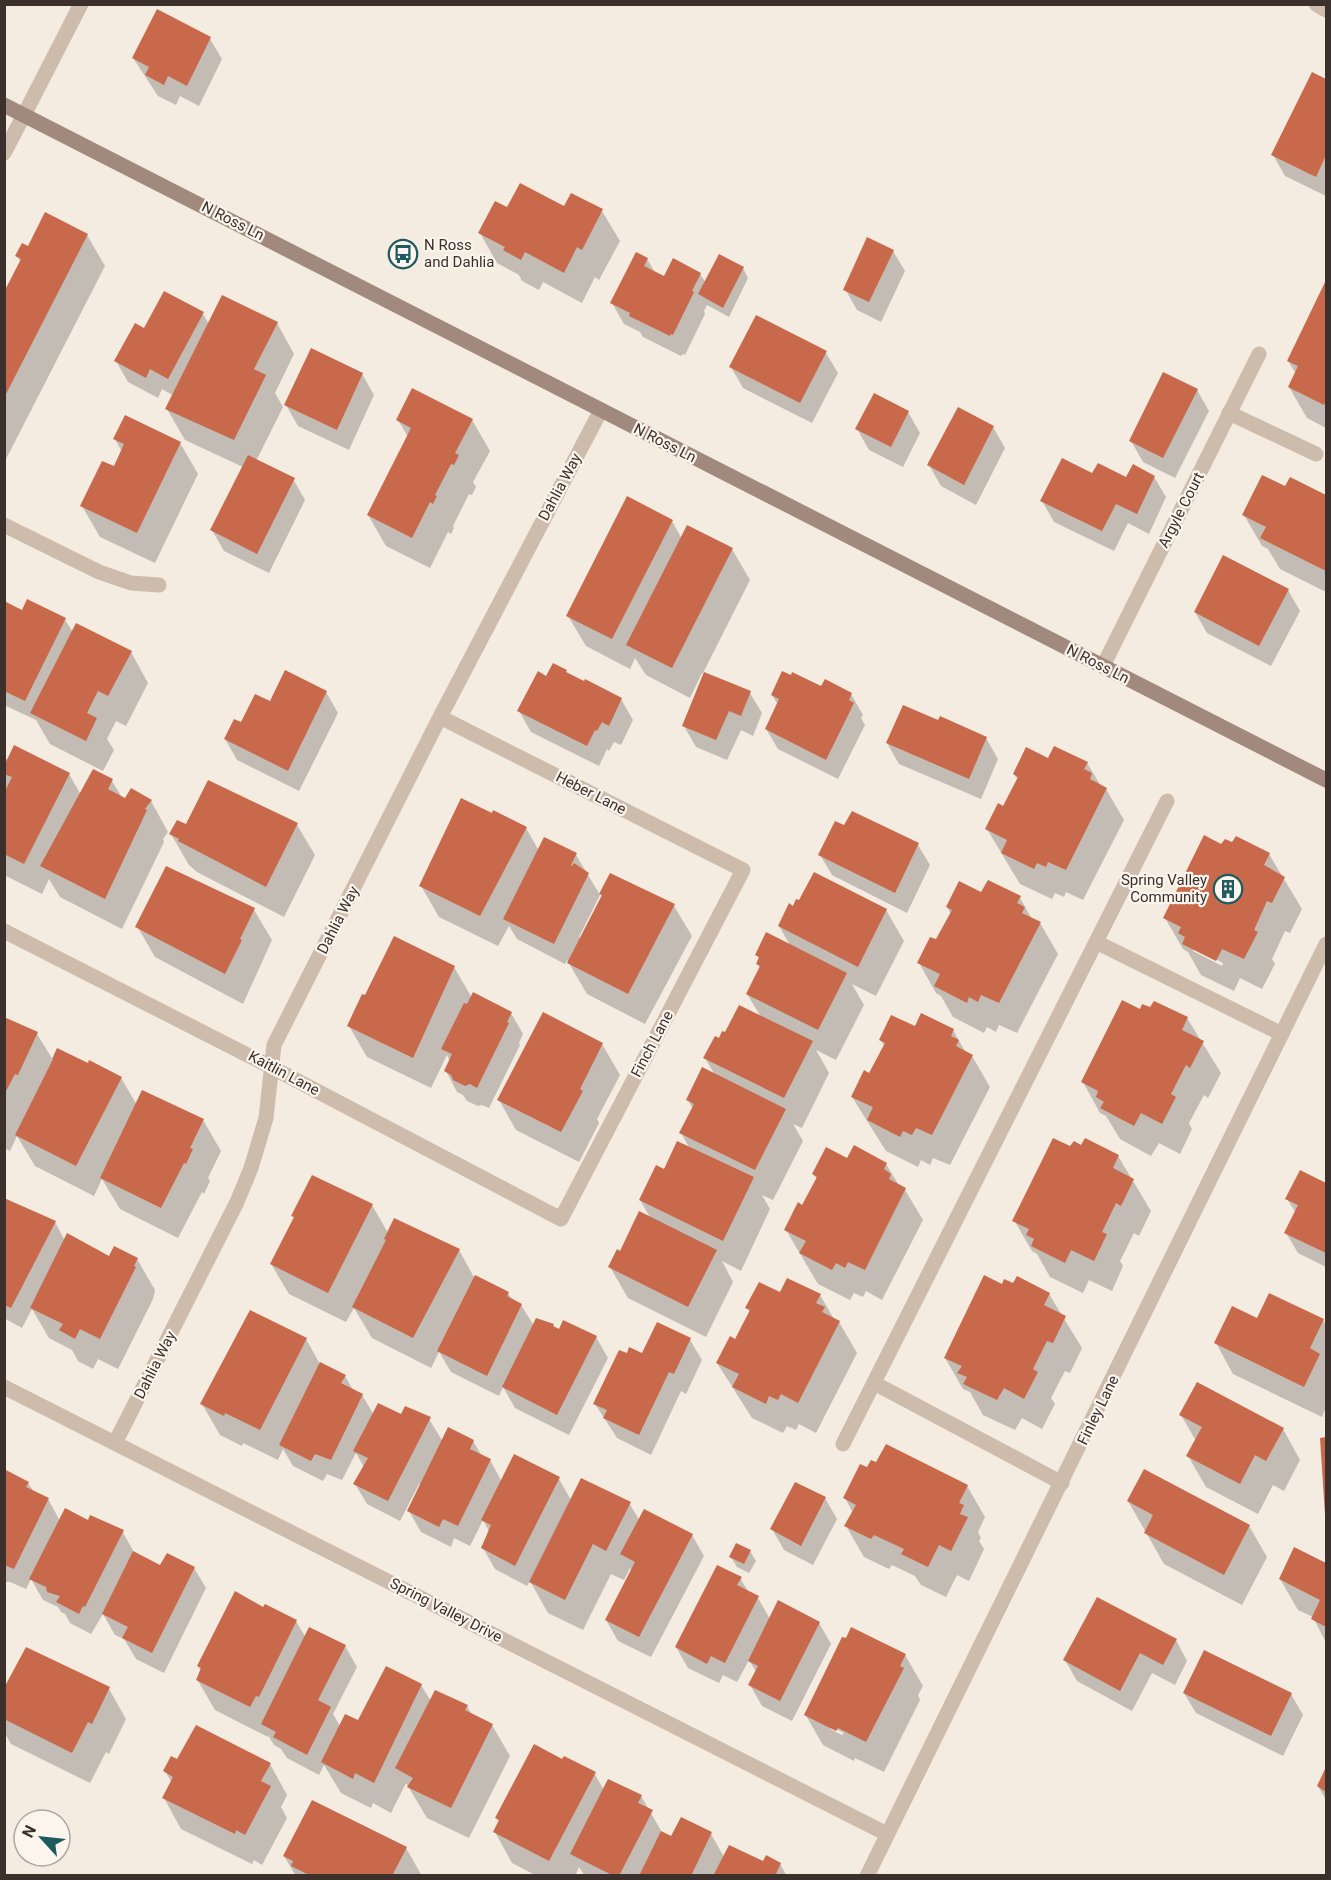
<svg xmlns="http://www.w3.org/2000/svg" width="1331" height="1880" font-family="Roboto,sans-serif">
	<rect width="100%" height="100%" fill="#f4ebe1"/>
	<!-- shadow -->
	<path fill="#0003" fill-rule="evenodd" d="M158,11L210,39L222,59L199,106L180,96L176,105L158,96L133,58Z
		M1313,74L1326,80V196L1285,176L1273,155Z
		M565,208L602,211L620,241L599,280L595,277L582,303L543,282L539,290L522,281L519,275L497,263L480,233L508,209Z
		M46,214L87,235L105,266L4,463V295L21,263L17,256L28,248Z
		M893,251L905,271L881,322L857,310L845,289Z
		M647,259L656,274L665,278L700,274L706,283L743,268L748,278L729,317L707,305L704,311L705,314L685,355L683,354L681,356L643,337L640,332L624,324L612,303Z
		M1326,284V428L1307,418L1289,387L1296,374L1288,361Z
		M203,314L209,324L277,323L294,354L275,393L283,407L256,461L293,479L305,500L269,573L224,551L212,530L243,467L185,440L167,409L174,396L162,389L158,398L128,382L116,361L144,330Z
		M826,353L838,373L812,423L743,388L731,367Z
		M362,374L374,395L349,450L298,426L286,405Z
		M1197,390L1209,411L1175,478L1143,462L1131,441Z
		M908,412L920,433L903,467L869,450L857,429Z
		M398,420H472L490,451L473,482L476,487L472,495L469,494L453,526L454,528L451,534L448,532L430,568L386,546L368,515L408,437Z
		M993,427L1005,448L976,505L941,486L929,465Z
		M115,439L180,443L198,474L155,563L100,537L82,506L115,468L122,452Z
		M1093,475L1127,479L1154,477L1166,497L1149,534L1128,523L1114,551L1054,522L1042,501Z
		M1291,479L1326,496V592L1280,569L1268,549L1262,546L1244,515L1286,488Z
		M672,521L682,539L732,549L750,580L703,673L750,693L762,713L753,736L741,730L727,760L696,747L684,726L705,674L702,673L690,698L646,675L635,658L630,669L586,646L568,616Z
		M1288,590L1300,611L1271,666L1207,633L1195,612Z
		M4,598L9,605L23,612L65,620L73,632L131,652L148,683L126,726L116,721L107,739L114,750L103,771L50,744L36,720L4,705Z
		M568,675L621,699L633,720L621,745L614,742L609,751L607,749L599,766L531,732L519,711L547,678Z
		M792,677L822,688L851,694L863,715L861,718L865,725L838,779L778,749L766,729L778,705L772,695Z
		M326,692L338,713L299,791L237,760L225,739L241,724L271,703Z
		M939,722L986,738L998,759L981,799L899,764L887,743Z
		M4,755L8,761L69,774L81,795L93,771L112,781L123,799L151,801L168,832L163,839L164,842L122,929L60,897L49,879L42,894L4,875Z
		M1049,760L1087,763L1101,786L1106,789L1124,820L1083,900L1066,892L1064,897L1055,893L1052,899L1020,884L987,829L1003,808L1018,780L1014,774Z
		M209,782L297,825L315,855L284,917L197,872L189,865L171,834L187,826Z
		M844,827L918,845L930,865L907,913L832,875L820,855Z
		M526,828L539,851L576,855L600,895L579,937L582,938L602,897L601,894L674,906L692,936L645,1024L587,994L567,960L565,964L517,939L509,926L498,946L439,917L421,886Z
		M1221,846L1269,854L1302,909L1290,933L1285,931L1272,959L1275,964L1262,989L1240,978L1234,991L1201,975L1188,952L1183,949L1165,918ZM1193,948L1223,963L1222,966L1193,951Z
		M982,894L1020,898L1032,919L1040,923L1058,954L1017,1033L999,1025L996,1032L987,1027L984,1033L953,1017L941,996L936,993L919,963L937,941L951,914L947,907Z
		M793,908L886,910L904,941L876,996L852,984L864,1005L836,1060L816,1050L829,1073L802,1128L793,1124L803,1141L773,1200L762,1195L770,1209L741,1271L722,1261L733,1282L706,1337L628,1298L610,1267L651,1219L640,1200L664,1171L690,1149L681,1133L693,1109L688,1100L715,1075L705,1058L726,1034L761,1017L747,994L760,969L758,964L760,960L757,955L791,947L779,926Z
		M254,910L272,940L243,1004L155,957L137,926Z
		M454,967L472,998L511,1013L523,1034L519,1043L520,1045L489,1108L482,1105L478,1106L467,1101L463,1095L457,1092L446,1071L450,1061L447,1055L431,1088L367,1057L349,1026Z
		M1141,1011L1187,1018L1221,1073L1208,1098L1204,1095L1189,1123L1192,1129L1180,1154L1159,1143L1151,1156L1120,1139L1106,1116L1100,1113L1083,1082Z
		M4,1019L37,1034L53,1060L121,1078L137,1105L203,1120L221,1151L208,1178L210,1181L204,1194L202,1192L178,1238L120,1209L102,1179L94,1196L35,1166L17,1136L10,1151L4,1148Z
		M953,1030L966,1053L972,1056L990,1087L950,1165L933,1158L930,1165L921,1160L918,1167L886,1151L852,1097L869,1075L884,1046L881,1040Z
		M602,1044L620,1075L597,1119L599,1123L579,1162L516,1130L499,1100Z
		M1082,1147L1118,1156L1151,1211L1139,1236L1134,1233L1120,1261L1123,1266L1112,1291L1089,1280L1083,1293L1050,1277L1037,1254L1032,1251L1014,1220L1071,1148Z
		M848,1160L886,1164L900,1187L905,1190L923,1220L882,1300L866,1291L863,1297L854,1293L850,1300L818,1284L786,1230L803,1207L817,1180L814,1174Z
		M1300,1172L1326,1184V1267L1298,1253L1286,1233L1296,1213L1287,1199Z
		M4,1200L55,1222L65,1241L110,1258L137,1259L155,1290L153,1299L118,1369L98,1359L93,1369L78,1361L72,1350L49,1338L32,1309L22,1328L4,1318Z
		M372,1205L388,1233L459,1250L475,1279L508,1293L512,1300L521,1305L534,1326L553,1325L554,1328L596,1337L608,1358L569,1435L515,1408L503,1387L499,1396L451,1372L439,1352L431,1368L372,1338L354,1308L346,1322L289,1294L271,1264L295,1219L293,1216Z
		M1013,1285L1049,1294L1082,1348L1070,1373L1065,1371L1051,1398L1055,1404L1042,1429L1022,1418L1015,1430L983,1415L970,1392L963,1389L945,1358L1002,1286Z
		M780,1294L820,1295L834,1319L839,1322L857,1353L816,1433L799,1424L796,1430L787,1426L783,1433L752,1418L717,1363L736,1341L750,1313L747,1308Z
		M1257,1320H1323L1326,1326V1407L1322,1417L1233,1374L1216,1343Z
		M306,1339L320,1364L345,1376L353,1390L362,1395L374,1415L429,1419L443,1442L473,1441L482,1456L490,1460L502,1482L559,1479L571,1500L629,1503L640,1521L692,1535L704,1556L651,1657L618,1641L606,1620L632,1572L630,1568L624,1580L611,1574L583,1630L548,1613L530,1581L527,1586L495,1569L483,1548L490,1533L483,1520L470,1546L454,1538L451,1547L421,1532L409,1511L421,1485L419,1484L400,1521L367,1504L355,1484L364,1467L356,1453L342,1480L327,1474L323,1481L293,1466L283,1449L278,1460L243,1443L242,1446L220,1435L202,1404Z
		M690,1340L702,1360L686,1394L681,1391L651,1455L617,1438L595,1404L628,1356L643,1355Z
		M1181,1415L1283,1429L1300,1460L1284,1491L1273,1485L1258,1514L1206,1487L1188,1456L1196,1441Z
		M1321,1439H1326V1519Z
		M867,1469L967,1486L985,1517L978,1532L981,1538L979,1541L984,1549L969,1581L957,1575L946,1597L921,1585L915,1576L892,1565L889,1569L864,1557L846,1526L853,1513L845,1498Z
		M4,1471L28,1483L34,1492L48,1499L60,1521L88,1522L122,1531L134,1552L161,1567L194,1568L206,1588L164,1673L136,1659L124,1639L115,1635L103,1614L91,1634L70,1623L65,1614L61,1612L58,1607L43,1600L31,1579L26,1589L10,1582H4Z
		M825,1498L837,1519L813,1565L784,1550L772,1529Z
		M1128,1501L1249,1526L1267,1557L1242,1605L1164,1564Z
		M1295,1549L1326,1565V1643L1313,1617L1298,1610L1280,1579Z
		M750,1551L756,1561L749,1573L737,1567L731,1557Z
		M740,1578L749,1593L758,1598L770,1619L819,1623L831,1644L792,1721L762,1706L750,1685L756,1672L749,1660L737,1682L723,1675L719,1683L688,1668L676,1647Z
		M264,1609L296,1621L306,1638L345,1646L357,1667L333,1714L340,1726L359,1722L421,1685L431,1701L467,1706L472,1715L492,1725L510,1756L469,1838L427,1818L406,1783L391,1813L373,1803L371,1808L341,1793L324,1765L319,1775L287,1758L281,1749L274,1745L268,1735V1737L215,1710L197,1679L201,1671L198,1666Z
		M1176,1640L1187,1661L1175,1685L1152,1673L1132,1711L1077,1681L1065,1660Z
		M905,1655L923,1686L918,1695L920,1700L884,1772L855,1758L854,1761L823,1745L805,1714ZM830,1726L844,1733L842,1735L830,1729Z
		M109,1689L126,1719L109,1754L106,1752L90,1783L11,1744L4,1732V1692Z
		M1184,1693L1291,1694L1303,1715L1283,1756L1196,1713Z
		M178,1761L270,1764L287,1795L281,1807L287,1818L262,1865L254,1860L252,1864L181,1829L164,1798L172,1783L165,1771Z
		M562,1761L594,1773L604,1790L641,1796L663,1834L672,1838L711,1834L724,1857L763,1863L780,1864L787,1876H585L579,1867L575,1876H537L512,1863L495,1832L500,1823L497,1818Z
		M1326,1771V1800L1318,1786Z
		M406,1848L422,1876H296L284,1856Z"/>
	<!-- building -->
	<path fill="#c8694b" d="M157,9L211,37L187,86L168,76L164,85L145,75L149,67L132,58Z
		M1312,72L1326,79V155L1316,177L1271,155Z
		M520,183L564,206L571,193L603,209L582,250L577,247L564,273L525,252L521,260L503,250L505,247L478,233L495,201L507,207Z
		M45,212L88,234L4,398V292L21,259L15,256L22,243L28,246Z
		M867,237L894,250L869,302L843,290Z
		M636,252L648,258L644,266L664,276L673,258L701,273L692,291L694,292L673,335L671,334L670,336L629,316L630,313L610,303Z
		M719,254L744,267L723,308L698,294Z
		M1326,280V401L1324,405L1288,387L1298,366L1287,361Z
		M164,291L204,312L168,379L150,369L146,378L114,361L135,323L144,328Z
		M222,295L278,322L254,369L266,375L234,440L165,409Z
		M756,315L827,351L800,403L729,367Z
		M311,348L363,373L337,430L284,405Z
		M1163,372L1198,389L1163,458L1129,441Z
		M412,388L473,419L455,453L459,455L454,465L451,464L435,495L437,496L433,504L430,502L412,538L367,515L411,428L396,420Z
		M874,393L909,411L891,447L855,429Z
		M958,407L994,426L964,485L927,465Z
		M125,415L181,442L137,533L80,506L102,461L114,466L124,444L113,439Z
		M248,455L295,478L257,554L210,530Z
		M1062,458L1092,473L1098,463L1126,477L1133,464L1155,476L1137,514L1116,504L1102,531L1040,501Z
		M1262,475L1285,486L1290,477L1326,495V571L1260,538L1266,527L1242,515Z
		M627,496L673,520L612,639L566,616Z
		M687,525L733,548L672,668L626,645Z
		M1223,555L1289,589L1259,646L1194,612Z
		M27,599L66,618L25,701L4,691V606L6,602L22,610Z
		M76,623L132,651L108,696L98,691L87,713L97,718L86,741L30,713Z
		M553,663L567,670L566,672L584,681L585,679L622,698L609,726L602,722L597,731L595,730L587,746L517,711L538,671L546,676Z
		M285,670L327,691L288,771L224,739L234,719L241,722L255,694L270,701Z
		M782,671L791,675L792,672L821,686L825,679L852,693L849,700L854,703L826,760L765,729L779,699L771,695Z
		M704,672L751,691L741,716L729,711L716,740L682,726Z
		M903,705L938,720L940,716L987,737L969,779L886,743Z
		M14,745L70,773L24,864L4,854V793L12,777L4,774V766Z
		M1054,746L1088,762L1084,769L1092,773L1090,779L1107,788L1066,870L1048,862L1046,867L1037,863L1034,869L1001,853L1007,840L985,829L998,803L1003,806L1018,777L1013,774L1026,747L1048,758Z
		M93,769L113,779L108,789L125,798L131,788L152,800L145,809L147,810L105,899L40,866Z
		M208,780L298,823L266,887L178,841L179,839L169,834L177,820L186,824Z
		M461,798L492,813L493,810L527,827L480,916L419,886Z
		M852,811L919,843L895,893L818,855L835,821L844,825Z
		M1204,835L1221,844L1225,839L1232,842L1236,836L1270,853L1264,865L1285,877L1272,903L1267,901L1254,930L1258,932L1244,959L1222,949L1216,961L1182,944L1185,937L1178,933L1181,927L1163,918Z
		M544,837L577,853L571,865L572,866L574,863L589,873L554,944L503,919Z
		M166,866L255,908L240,939L242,940L225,974L135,927Z
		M814,872L887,909L858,967L778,926L789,903L793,906L796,899L799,900Z
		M610,873L675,904L628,994L567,963L602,895L599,894Z
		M988,880L1021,896L1017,903L1025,907L1022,913L1041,922L999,1003L981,995L978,1002L969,997L967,1003L934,986L940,974L917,963L930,937L936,939L952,910L946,907L959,881L981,892Z
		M766,932L847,973L818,1030L746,994L760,966L756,964L759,957L755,955Z
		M394,936L455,966L413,1058L347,1026L362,994L365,995Z
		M473,992L512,1012L507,1022L509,1023L477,1088L470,1084L465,1086L453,1080L451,1075L444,1071L452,1054L441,1049L464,1003L467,1004Z
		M1122,1000L1140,1009L1142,1004L1150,1007L1154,1001L1188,1017L1182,1030L1204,1041L1190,1068L1186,1065L1171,1094L1176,1097L1162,1124L1141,1113L1134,1126L1100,1108L1104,1102L1096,1097L1098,1091L1081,1082Z
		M739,1005L813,1041L784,1098L703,1058L715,1036L719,1038L722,1031L725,1032Z
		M543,1012L603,1043L580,1089L583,1091L561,1132L497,1100Z
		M921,1013L954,1029L951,1036L959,1040L956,1046L973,1055L932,1135L916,1128L912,1135L903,1131L900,1137L867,1120L873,1107L851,1097L864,1070L869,1073L885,1043L879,1040L891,1015L915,1026Z
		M4,1017L38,1032L18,1075L15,1074L4,1095Z
		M57,1048L88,1063L89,1060L122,1077L76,1166L15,1135L53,1059H52Z
		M702,1067L786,1109L755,1170L679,1133L694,1104L686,1100Z
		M142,1090L204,1119L190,1148L193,1149L186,1164L184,1163L161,1208L100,1178Z
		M1053,1138L1070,1146L1074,1141L1081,1145L1085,1138L1119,1155L1113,1168L1134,1179L1121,1206L1116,1203L1102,1232L1107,1234L1094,1261L1071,1250L1065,1263L1031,1246L1034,1239L1026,1235L1029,1229L1012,1221Z
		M677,1141L754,1177L723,1241L639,1200L656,1165L664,1169Z
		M854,1145L887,1163L884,1169L891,1174L889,1179L906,1188L865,1270L848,1262L845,1268L836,1263L832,1270L799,1253L806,1241L784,1230L798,1202L802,1205L817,1177L812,1174L826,1147L847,1158Z
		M1300,1170L1326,1183V1253L1284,1233L1298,1205L1285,1199Z
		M312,1175L373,1204L328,1293L270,1264L294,1217L291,1216Z
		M4,1198L56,1221L11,1308L4,1305Z
		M639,1211L717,1250L688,1307L608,1267L617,1249L620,1251Z
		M394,1218L460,1249L413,1338L352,1307L386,1240L384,1239Z
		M67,1233L109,1256L114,1246L138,1258L134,1266L136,1267L100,1339L80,1329L75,1339L59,1330L63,1324L30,1308Z
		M475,1275L509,1292L507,1296L522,1304L487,1376L437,1351Z
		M984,1275L1002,1284L1004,1279L1013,1283L1017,1276L1050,1293L1044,1305L1066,1316L1053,1343L1047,1341L1033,1369L1038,1372L1024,1399L1004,1388L997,1400L963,1384L967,1377L957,1373L962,1366L944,1358Z
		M787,1278L821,1294L816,1303L825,1307L822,1312L840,1321L798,1403L781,1394L778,1400L769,1396L766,1404L732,1387L739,1374L716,1363L730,1336L735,1339L750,1310L745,1308L759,1282L780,1292Z
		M1269,1293L1324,1319L1310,1348L1320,1354L1304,1387L1214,1343L1232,1306L1257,1318Z
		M250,1310L307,1338L260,1430L225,1413L224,1416L200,1404Z
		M536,1318L554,1324L553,1326L559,1329L563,1320L597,1336L557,1415L502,1387Z
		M657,1322L691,1338L674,1374L669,1372L639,1435L603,1418L607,1410L593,1404L619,1350L627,1353L629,1347L642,1353Z
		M320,1362L346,1375L341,1383L363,1394L331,1460L315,1454L311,1461L279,1445Z
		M1197,1382L1284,1428L1266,1461L1255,1455L1240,1484L1186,1456L1202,1427L1179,1415Z
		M378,1403L401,1414L405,1406L431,1417L388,1501L353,1484L368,1458L353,1451Z
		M448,1427L474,1440L470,1449L491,1459L458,1526L443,1519L439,1527L407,1511Z
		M1326,1437V1515H1325L1320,1438Z
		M886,1444L968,1485L959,1503L964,1505L960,1514L968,1517L951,1551L939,1545L928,1567L901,1554L904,1549L874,1535L871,1539L844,1526L856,1505L843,1498L860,1464L867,1467L871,1460L876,1462Z
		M514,1454L560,1477L515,1566L481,1548L491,1525L481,1520Z
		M4,1469L29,1482L26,1487L49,1498L14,1569L4,1565Z
		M1144,1469L1250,1525L1224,1575L1144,1533L1153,1515L1127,1501Z
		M581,1478L631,1502L606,1551L593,1544L565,1600L529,1582Z
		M795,1482L826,1497L801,1546L770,1529Z
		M65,1508L88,1520L90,1515L124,1530L85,1607L83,1606L79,1614L56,1602L60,1596L47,1592L46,1587L29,1579Z
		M644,1509L693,1534L639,1637L605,1620L635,1562L620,1554Z
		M736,1543L751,1550L744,1564L729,1557Z
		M1294,1547L1326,1563V1627L1311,1619L1320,1600L1279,1579Z
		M133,1551L160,1565L167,1553L195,1567L152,1653L122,1638L128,1627L102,1614Z
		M717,1565L742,1577L737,1585L759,1596L725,1663L711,1656L707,1664L675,1647Z
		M235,1591L263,1607L265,1604L297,1620L259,1697L256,1696L250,1707L196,1680L201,1668L197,1666Z
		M1097,1597L1177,1639L1163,1665L1140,1653L1120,1691L1063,1660Z
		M778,1600L820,1622L780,1701L748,1685L758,1666L748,1661Z
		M309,1627L346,1645L318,1700L331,1707L307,1755L273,1737L276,1732L261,1724Z
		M851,1627L906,1654L900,1666L904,1668L866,1742L838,1728L836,1731L804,1715L842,1637L846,1638Z
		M26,1647L110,1687L92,1724L88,1722L72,1753L4,1719V1688Z
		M1204,1650L1292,1693L1271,1736L1183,1693Z
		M386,1666L422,1684L374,1783L355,1773L353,1779L321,1762L345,1714L358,1720Z
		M435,1690L468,1705L465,1710L493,1724L451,1808L407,1787L413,1778L395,1768Z
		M196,1725L271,1763L261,1781L271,1786L245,1835L236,1830L235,1834L162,1798L173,1777L163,1771L171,1756L177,1759Z
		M534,1744L562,1759L564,1756L596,1772L549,1861L493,1832L499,1820L495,1818Z
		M1326,1767V1792L1317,1786Z
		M608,1779L642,1795L638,1803L653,1810L619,1876H614L570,1854Z
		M312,1800L407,1847L392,1876H311L291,1866L293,1861L283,1856Z
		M681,1817L712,1832L691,1876H639L661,1831L671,1836Z
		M729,1845L763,1861L766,1855L781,1863L776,1874L780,1876H713Z"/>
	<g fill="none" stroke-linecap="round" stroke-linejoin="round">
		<!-- service -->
		<path stroke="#cdbbac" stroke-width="15" d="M1229,413L1316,454
			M1096,942L1282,1034
			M874,1383L1062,1483
			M843,1444L1167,801"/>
		<!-- minor -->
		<path stroke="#cdbbac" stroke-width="15" d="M1316,4L1326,10
			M4,153L24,115
			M4,525L99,572L131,583L159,585
			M1103,666L1259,354
			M4,931L271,1067L561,1219L743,870L440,717
			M4,1387L887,1834
			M115,1443L237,1202L251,1168L266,1118L274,1045L440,717L601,410
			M867,1876L1326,944"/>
		<!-- tertiary -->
		<path stroke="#cdbbac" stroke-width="15" d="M24,115L81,4"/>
		<!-- secondary -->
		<path stroke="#a18a7d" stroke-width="15" d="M4,105L1326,780"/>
	</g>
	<!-- icons -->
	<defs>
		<g id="bus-ring" transform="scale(1.5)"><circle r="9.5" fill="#fbf5ee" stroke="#1f5a5e" stroke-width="1.5"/><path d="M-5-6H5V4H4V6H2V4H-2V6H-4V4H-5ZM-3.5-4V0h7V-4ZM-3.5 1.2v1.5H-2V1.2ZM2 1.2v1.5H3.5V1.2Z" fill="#1f5a5e"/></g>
		<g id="building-ring" transform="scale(1.5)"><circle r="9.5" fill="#fbf5ee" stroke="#1f5a5e" stroke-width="1.5"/><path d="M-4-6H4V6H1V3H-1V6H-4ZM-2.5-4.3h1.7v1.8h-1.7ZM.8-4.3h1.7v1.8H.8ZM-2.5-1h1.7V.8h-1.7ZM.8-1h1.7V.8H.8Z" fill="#1f5a5e"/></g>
	</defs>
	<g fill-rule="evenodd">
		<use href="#bus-ring" x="403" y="254"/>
		<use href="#building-ring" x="1228" y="889"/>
	</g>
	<g text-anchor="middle" stroke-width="4.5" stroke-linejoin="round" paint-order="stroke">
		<!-- street labels -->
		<g font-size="15" fill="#3b302b" stroke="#fbf5ee">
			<text transform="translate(233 221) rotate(27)" y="5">N Ross Ln</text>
			<text transform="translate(665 443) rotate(27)" y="5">N Ross Ln</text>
			<text transform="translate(560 487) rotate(-62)" y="5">Dahlia Way</text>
			<text transform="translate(1181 510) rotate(-63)" y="5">Argyle Court</text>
			<text transform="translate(1098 664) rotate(27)" y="5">N Ross Ln</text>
			<text transform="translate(591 793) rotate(27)" y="5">Heber Lane</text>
			<text transform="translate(338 920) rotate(-63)" y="5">Dahlia Way</text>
			<text transform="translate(652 1044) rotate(-62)" y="5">Finch Lane</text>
			<text transform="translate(284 1073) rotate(28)" y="5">Kaitlin Lane</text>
			<text transform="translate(155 1365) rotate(-63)" y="5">Dahlia Way</text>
			<text transform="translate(1098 1410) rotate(-64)" y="5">Finley Lane</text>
			<text transform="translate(446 1610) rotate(27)" y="5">Spring Valley Drive</text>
		</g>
		<!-- poi labels -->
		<g font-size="15" fill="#3b302b" stroke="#fbf5ee" text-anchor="start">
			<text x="424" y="250">N Ross<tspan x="424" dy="17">and Dahlia</tspan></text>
			<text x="1207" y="885" text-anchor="end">Spring Valley<tspan x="1207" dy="17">Community</tspan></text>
		</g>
	</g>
	<!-- border -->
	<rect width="1331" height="1880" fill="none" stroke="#3b302b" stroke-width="12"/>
	<!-- north arrow -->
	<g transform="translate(42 1838) rotate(297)"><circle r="28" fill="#fbf5ee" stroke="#aea6a0" stroke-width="1.5"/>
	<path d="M0-4.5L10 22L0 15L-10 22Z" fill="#1f5a5e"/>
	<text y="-9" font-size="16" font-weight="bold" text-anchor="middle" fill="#3b302b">N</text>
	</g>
</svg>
